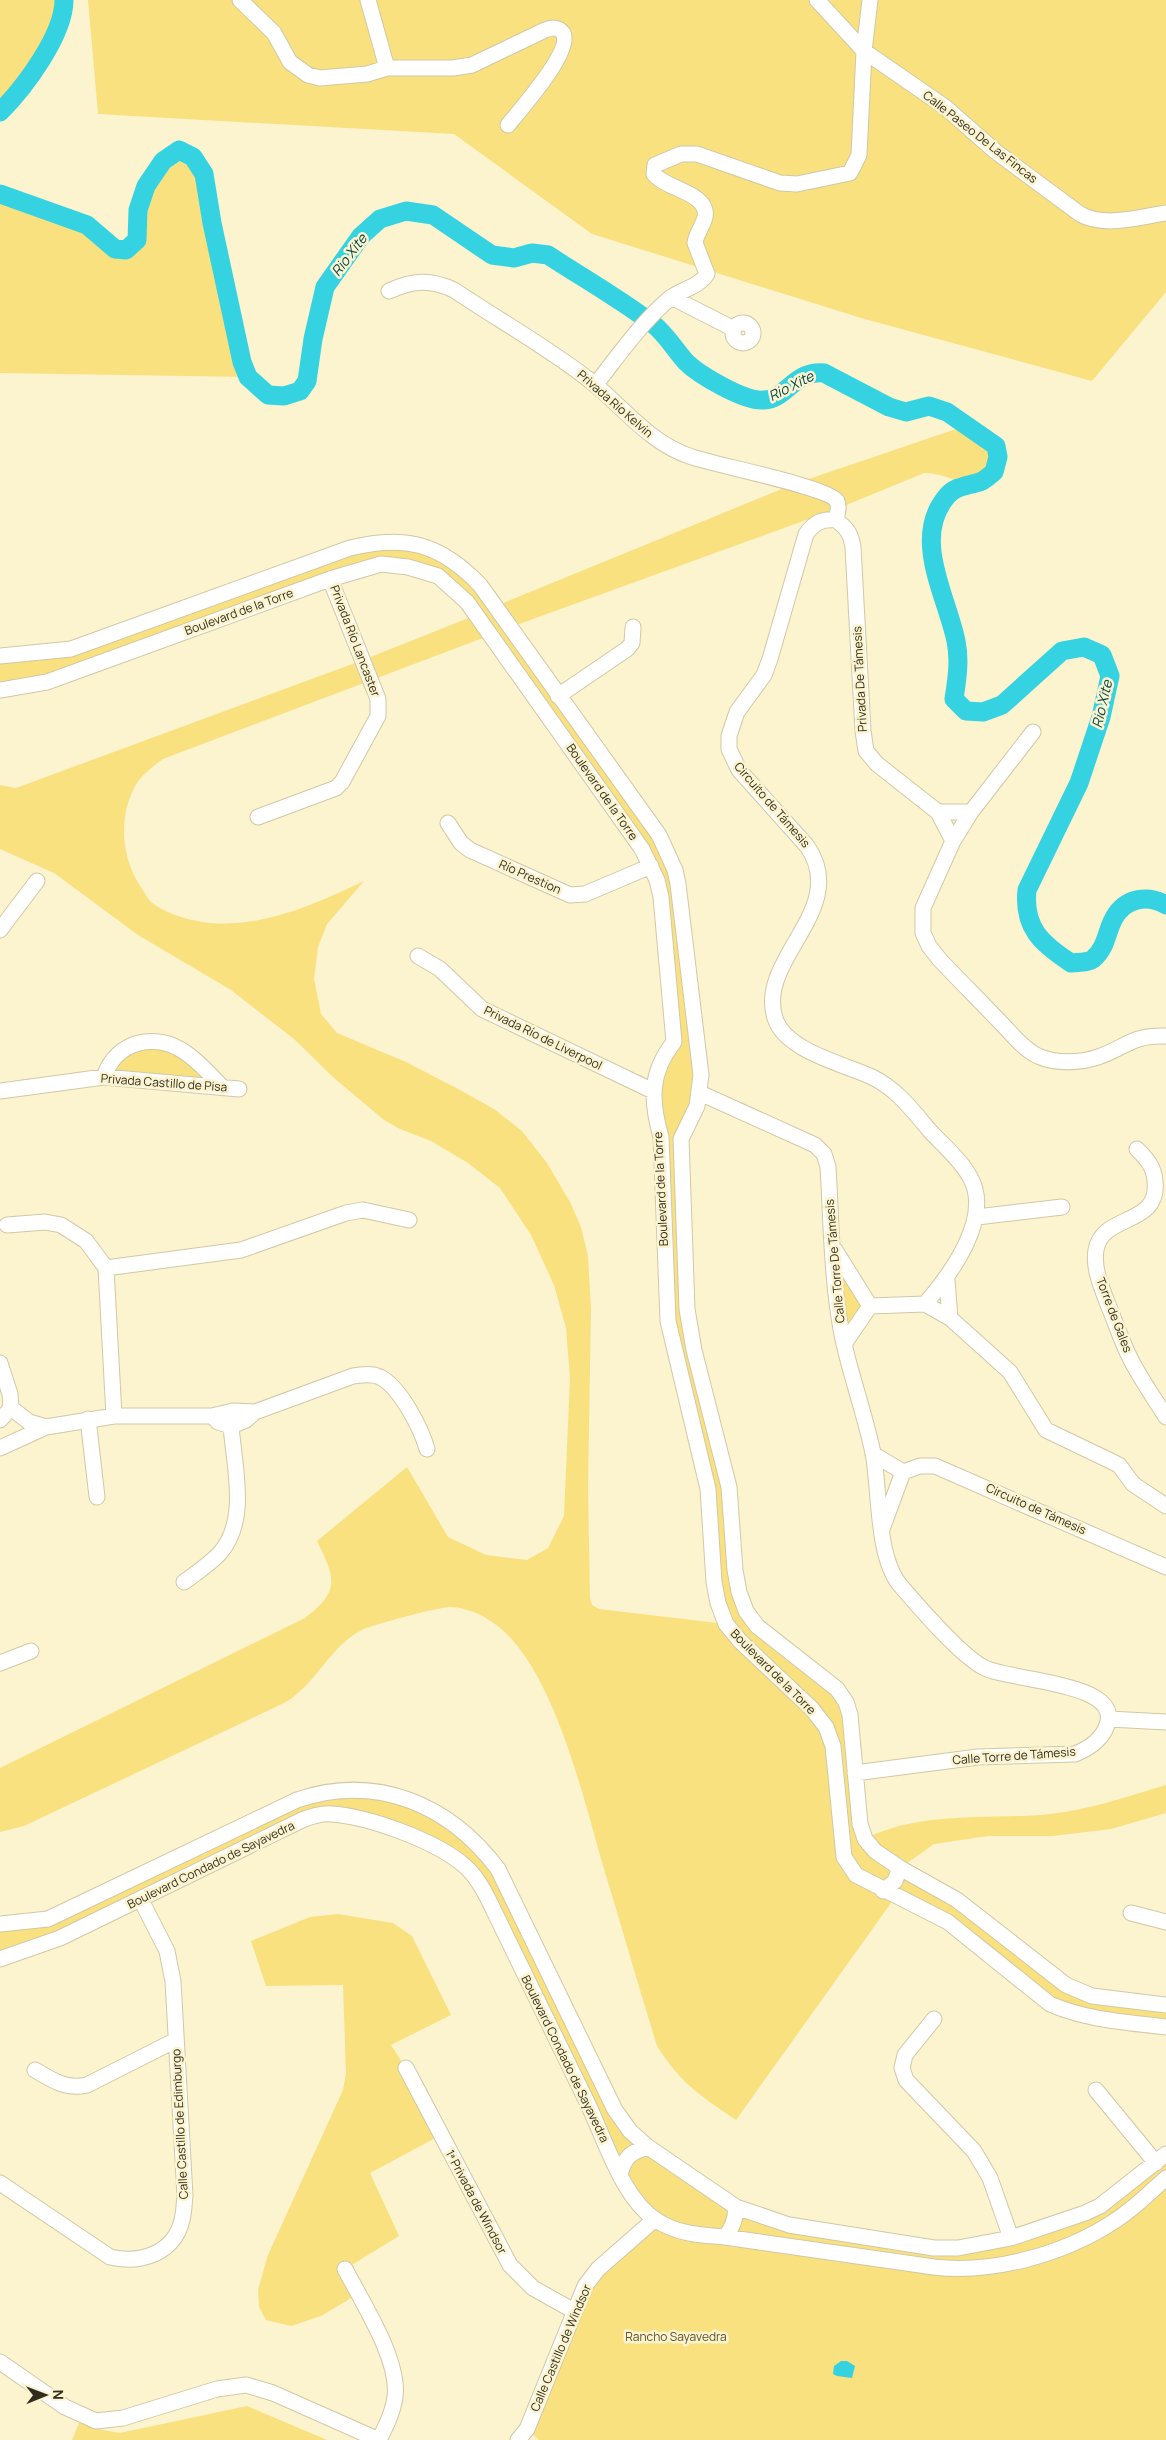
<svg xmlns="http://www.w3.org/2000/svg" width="1166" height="2440" font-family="Manrope,sans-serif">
	<rect width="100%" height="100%" fill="#fcf3cf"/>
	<!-- green -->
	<path fill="#f9e180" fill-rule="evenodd" d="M0,0H64C64,35 24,88 0,112Z
		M88,0H1166V292L1092,381L861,318L592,234L454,134L98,114Z
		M179,150L193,157L204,174L212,223L242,362L248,377L0,373V194L87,225L115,249L126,250L137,240L138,210L146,186L163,161Z
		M965,426L996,446L998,457L994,472C960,495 959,474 924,473L839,508L511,627L668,853L701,1075L681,1139L687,1309L729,1487L746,1611L846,1702L865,1839C918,1812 982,1819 1040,1815C1082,1812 1126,1797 1166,1785V1813L1111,1829L1053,1836H988L934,1844L900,1868L1066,1985L1166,2006V2027L1067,2011L948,1922L896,1896L736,2120C701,2096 681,2084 657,2046C639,1988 622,1928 604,1869C584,1801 553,1662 492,1622C481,1614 464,1607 450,1607C439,1607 371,1625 362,1630C332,1644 316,1684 286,1702L24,1826L0,1832V1768L305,1618C341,1590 335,1578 317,1541L407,1467L448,1537L486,1555L527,1560L548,1548L564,1516L570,1378L566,1328L554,1285L531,1235L500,1188L468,1163L431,1141L400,1129L384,1120L334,1078L294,1039L231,990L138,935L54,873L0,849V785L16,788L363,660L476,615L454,588L381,564L0,690V656L71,649L370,543L444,554L496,606L794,484ZM491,635L657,881L674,1042L653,1091L671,1340L710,1510L726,1624L599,1609L592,1605L590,1598L588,1487L591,1309L588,1256L581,1227L570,1202L547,1163L522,1131L494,1109L460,1090L406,1062L337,1033L321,1014L314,979L318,947L327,924L364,881C314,905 254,932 197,921C182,918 163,912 151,902C147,898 144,891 140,886C122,857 118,821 134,788C140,776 152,767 163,759Z
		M157,1043L222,1087L104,1077L115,1055Z
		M834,1248L870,1306L844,1344Z
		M398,1796L481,1846L630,2131L736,2207L934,2248L1085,2213L1166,2154V2440H539L527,2429L585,2286L654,2219L644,2208L493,1909L448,1854L331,1814L0,1959V1924L34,1922L297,1800Z
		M338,1914L393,1923L412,1936L451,2015L391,2045L406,2068L441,2135L370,2173L399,2236L345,2269L358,2294L321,2316L291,2326L266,2320L259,2307L258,2290L268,2255L343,2090L346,2073L343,1985L266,1986L251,1941L310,1917Z
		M247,2406L327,2440H72L82,2416L92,2428L120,2433Z"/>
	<!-- water -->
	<path fill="#35d3e1" d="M841,2361H847L855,2366L852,2378L837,2376L833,2374L834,2366Z"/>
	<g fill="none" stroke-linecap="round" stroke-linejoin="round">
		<!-- river -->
		<path stroke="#35d3e1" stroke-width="19" d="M0,112C24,88 64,35 64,0
			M0,194L87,225L115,249L126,250L137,240L138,210L146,186L163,161L179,150L193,157L204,174L212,223L242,362L248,377L268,395L284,396L300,391L307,381L313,339L325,287L361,236L380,219L406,211L433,215L492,255L514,258L532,253L548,255C583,278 620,299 653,324C666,334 675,350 686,362C699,375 745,402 764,400C787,399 794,370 824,373L889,407L906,412L929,406L947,412L996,446L998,457L994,472C990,475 986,479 982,481C970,486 956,485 947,496C911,538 947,596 956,641C960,660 957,680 954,699L966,711L983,712L1002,705L1062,651L1084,647L1102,655L1110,676L1101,717L1079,783L1027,890C1023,928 1042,944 1071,963C1078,962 1088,963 1093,959C1107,947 1106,932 1114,918C1125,898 1148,894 1166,905"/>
		<!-- minor casing -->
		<g stroke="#d1c8a5" stroke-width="17">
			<path id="minor" d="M240,0L274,33L290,62L308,75L320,78L367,74L387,68L368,0
				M817,0L864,51L945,107L995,151L1080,214C1105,228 1139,217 1166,213
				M387,68H453L472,65L545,30C551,28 558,26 563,33C573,51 520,110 508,125
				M389,291C413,280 430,279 454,290C497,319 542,344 584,376C621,403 647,443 692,457C715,465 828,487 837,501C840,507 837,514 836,520
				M671,297L734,329
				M733 333a10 10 0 1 1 20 0a10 10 0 1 1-20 0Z
				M596,384C619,355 640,324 669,299C681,289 698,288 707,274L695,243C696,234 703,226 705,217C710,193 665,189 654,174L655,165L681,154H697L780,183L797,184L850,173L859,155L864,51L870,0
				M836,520C821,519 815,522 806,534L770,659L764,675L737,712L729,736V749L739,770L807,846C851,909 756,959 775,1018C785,1051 844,1064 872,1077C897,1089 913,1111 930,1131C943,1145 961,1160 970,1177C993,1217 951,1274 925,1304
				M836,520C847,528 851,534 853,547L863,731L866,751L877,764L938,812L953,841
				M0,656L71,649L350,548C405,534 441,544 480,585L659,835L675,870L678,884L701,1075L697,1106L681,1139L687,1309L694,1350L729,1487L735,1570L739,1592L746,1611L757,1626L837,1689L846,1702L850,1715L860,1824L865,1839L875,1851L900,1868L957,1900L1066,1985L1092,1996L1166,2005
				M0,690L47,682L330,579L381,564L408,567L438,576L467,602L642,849L657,880L661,897L674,1042C649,1073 651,1102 661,1137L668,1321L708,1489L714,1582L718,1603L726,1624L740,1641L812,1709L826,1727L833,1746L844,1857L856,1875L948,1922L1050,2004C1086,2020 1127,2022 1166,2027
				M558,696L627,649L632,643L633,627
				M1033,732L971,812L953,841L923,908V933L929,946L940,960C960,981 981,1002 1001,1023C1012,1034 1024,1050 1038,1056C1055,1064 1081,1063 1098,1057C1127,1047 1131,1035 1166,1036
				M938,812H971
				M258,817L336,788L342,782L378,716V699L330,579
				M448,823L461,843L470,850L570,895L585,894L651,866
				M0,930L37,881
				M418,956L440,969L482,1009L653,1091
				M104,1077C116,1041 155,1031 186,1053C199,1062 211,1075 222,1087
				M0,1091L104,1077L239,1089
				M700,1093L815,1145L824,1154L828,1167C831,1215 831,1263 838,1310C844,1359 863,1405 873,1453C880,1489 876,1556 900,1585C919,1607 959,1654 983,1667C1006,1681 1123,1681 1107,1725C1102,1740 1090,1748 1075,1754L978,1757L855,1773
				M1137,1149C1147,1159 1154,1167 1155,1181C1160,1227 1102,1213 1096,1250C1093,1268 1101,1286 1107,1302C1115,1321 1121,1340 1130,1358C1140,1378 1154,1398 1166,1417
				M977,1217L1062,1207
				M7,1225L45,1222L61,1225L86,1241L106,1268L114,1416
				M835,1250L870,1306
				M106,1268L241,1250L346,1213L363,1210L409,1220
				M947,1280L950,1318
				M870,1306L925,1304L950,1318L1010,1372L1046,1430L1119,1465L1133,1484L1166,1506
				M844,1344L870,1306
				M0,1363L10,1394L11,1408L0,1420
				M11,1408L29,1422L46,1427L114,1416H212L233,1411L255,1412
				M212,1416L218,1422L231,1426L246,1420L255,1412L353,1376C362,1375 371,1373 380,1377C400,1387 421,1428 427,1449
				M88,1419L97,1497
				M0,1448L46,1427
				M873,1454L903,1472
				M903,1472L920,1466H935L1166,1567
				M882,1529L903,1472
				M184,1582C196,1573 210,1564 220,1553C249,1520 234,1466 231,1426
				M0,1663L31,1651
				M1109,1719L1166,1722
				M883,1891L895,1881L900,1868
				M1131,1913L1166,1922
				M0,1924L48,1919L297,1800C376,1773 449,1804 498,1869L615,2110L630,2131L648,2147L736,2207L789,2225L934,2248H958L1011,2238L1085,2213L1100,2206L1166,2154
				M0,1959L60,1938L302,1820C312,1816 321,1813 332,1814C370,1817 437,1841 466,1867C478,1878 486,1894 493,1909C524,1972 555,2036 586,2100C604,2136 621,2197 656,2220C677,2234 700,2235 725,2237L934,2267C993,2274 1064,2254 1113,2222C1133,2210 1149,2193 1166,2178
				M934,2019L905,2055L902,2068L906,2080L974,2151L990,2178L1011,2238
				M406,2068L510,2265L533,2288L574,2311
				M35,2070C52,2080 66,2090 87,2085L176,2040
				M1096,2090L1156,2163
				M620,2175C624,2158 630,2152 648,2147
				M0,2183L110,2257C140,2264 174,2254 182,2220C184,2213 184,2204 185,2196L173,1981L167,1951L141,1900
				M725,2237C733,2227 735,2220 736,2207
				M345,2269C362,2302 400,2360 395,2397C393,2412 386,2426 379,2440
				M0,2362L65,2407L96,2421L123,2418L217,2389L246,2385L273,2393L379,2440
				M518,2440L527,2429L585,2286L598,2269L655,2219"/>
		</g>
		<!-- minor -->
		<use href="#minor" stroke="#fff" stroke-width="15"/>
	</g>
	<g text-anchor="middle" stroke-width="5" stroke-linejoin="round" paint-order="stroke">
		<!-- street labels -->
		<g font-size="12" fill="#302d1f" stroke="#fcf3cf">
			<text transform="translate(980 137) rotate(38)" y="4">Calle Paseo De Las Fincas</text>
			<text transform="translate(615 404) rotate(41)" y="4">Privada Río Kelvin</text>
			<text transform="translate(239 612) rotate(-20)" y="4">Boulevard de la Torre</text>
			<text transform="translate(355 641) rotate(69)" y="4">Privada Río Lancaster</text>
			<text transform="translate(860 679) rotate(-93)" y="4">Privada De Támesis</text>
			<text transform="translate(602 792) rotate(55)" y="4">Boulevard de la Torre</text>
			<text transform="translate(772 805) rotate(49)" y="4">Circuito de Támesis</text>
			<text transform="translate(530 877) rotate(24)" y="4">Río Prestion</text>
			<text transform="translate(543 1038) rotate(26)" y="4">Privada Río de Liverpool</text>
			<text transform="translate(164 1083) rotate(4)" y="4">Privada Castillo de Pisa</text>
			<text transform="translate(661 1189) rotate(-93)" y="4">Boulevard de la Torre</text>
			<text transform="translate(835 1261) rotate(-95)" y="4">Calle Torre De Támesis</text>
			<text transform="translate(1114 1315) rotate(69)" y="4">Torre de Gales</text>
			<text transform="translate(1036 1509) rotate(24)" y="4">Circuito de Támesis</text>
			<text transform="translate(773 1672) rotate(45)" y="4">Boulevard de la Torre</text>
			<text transform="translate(1014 1756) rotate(-4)" y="4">Calle Torre de Támesis</text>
			<text transform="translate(211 1865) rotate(-26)" y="4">Boulevard Condado de Sayavedra</text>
			<text transform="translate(565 2059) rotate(64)" y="4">Boulevard Condado de Sayavedra</text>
			<text transform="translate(180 2124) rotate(-93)" y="4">Calle Castillo de Edimburgo</text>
			<text transform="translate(476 2202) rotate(62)" y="4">1ª Privada de Windsor</text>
			<text transform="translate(561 2348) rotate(-67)" y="4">Calle Castillo de Windsor</text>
		</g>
		<!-- park labels -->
		<g font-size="12" fill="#5d5328" stroke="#fcf3cf">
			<text x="676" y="2341">Rancho Sayavedra</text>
		</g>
		<!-- water labels -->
		<g font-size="14" font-style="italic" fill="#00474c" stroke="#fcf3cf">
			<text transform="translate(349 255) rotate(-53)" y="5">Rio Xite</text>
			<text transform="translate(791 386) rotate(-27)" y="5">Rio Xite</text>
			<text transform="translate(1102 704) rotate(-77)" y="5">Rio Xite</text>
		</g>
	</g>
	<!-- north arrow -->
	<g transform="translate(45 2395) rotate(89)" stroke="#fcf3cf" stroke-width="4" paint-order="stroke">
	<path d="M0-4L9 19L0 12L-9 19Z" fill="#302d1f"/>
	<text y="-8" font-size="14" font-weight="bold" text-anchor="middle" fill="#302d1f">N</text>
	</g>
</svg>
